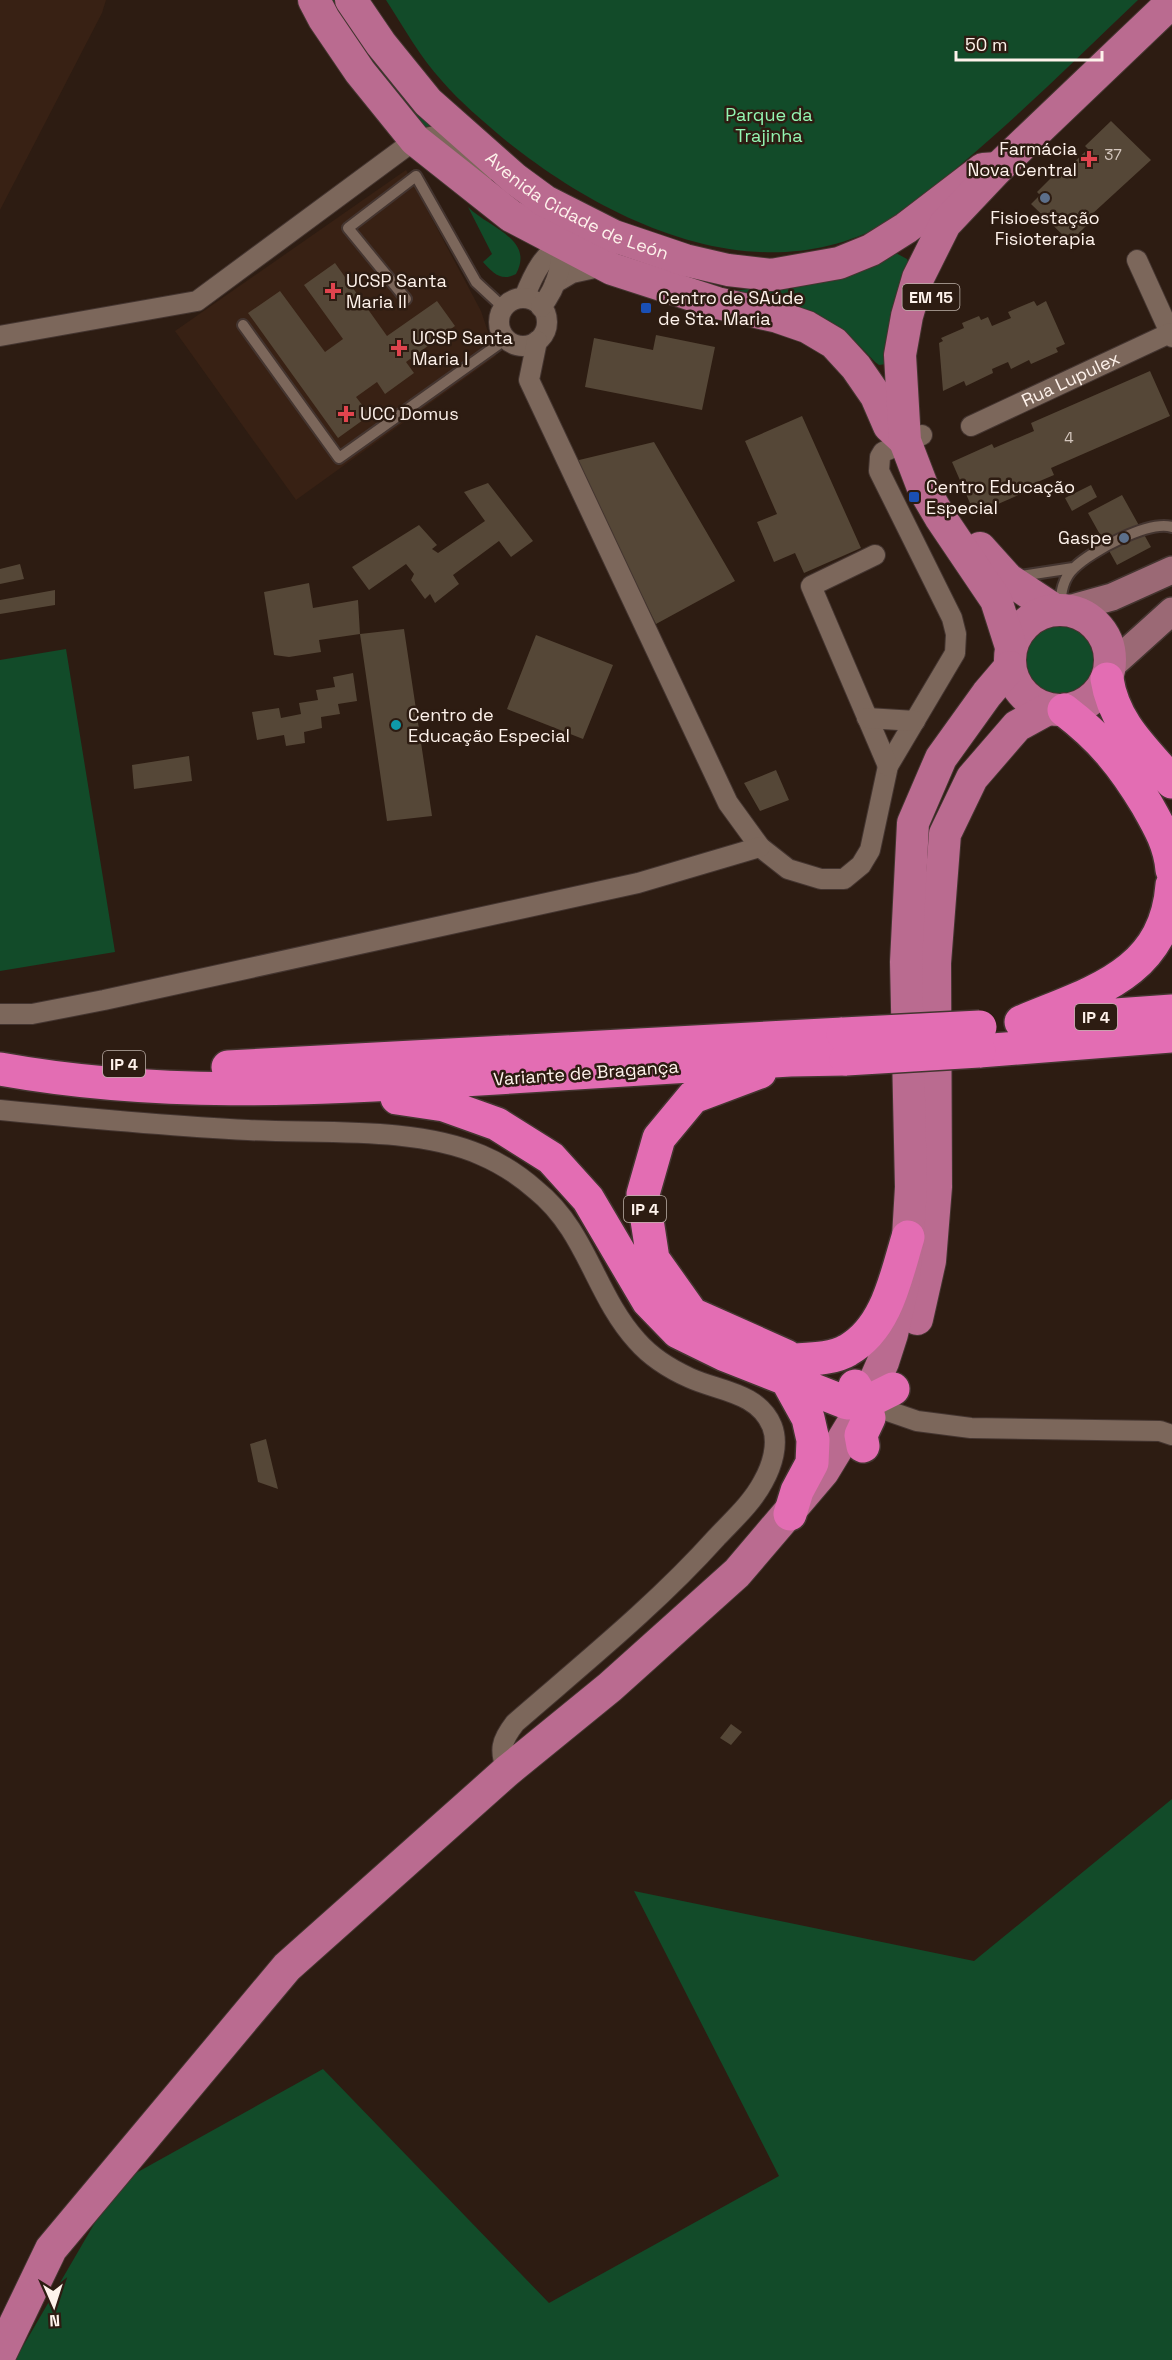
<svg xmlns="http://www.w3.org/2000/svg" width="1172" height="2360" font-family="'Space Grotesk',sans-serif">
	<rect width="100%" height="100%" fill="#2d1c12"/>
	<!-- built -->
	<path fill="#382114" d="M0,0H106L102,13L0,210Z
		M406,170L481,311L496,356L296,500L175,331Z"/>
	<!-- green -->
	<path fill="#124b29" d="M327,0H337L475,172L415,119L373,71Z
		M386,0H1138C1079,56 1021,114 959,166C936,186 912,209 885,224C756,294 607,222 504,139C483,121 460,102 442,81C420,57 404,28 386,0Z
		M468,207C489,228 535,239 516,274C501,282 493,273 483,262L492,254Z
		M894,252L907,259L910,267L886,364L879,365L875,362C823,304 787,303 714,289L734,291L762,287Z
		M1024 660a38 38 0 1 1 76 0a38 38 0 1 1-76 0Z
		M66,649L115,952L0,971V660Z
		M1172,1799V2360H15L118,2183L323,2069L549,2303L779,2176L634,1891L974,1961Z"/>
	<!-- building -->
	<path fill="#554737" d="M1111,121L1151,160L1091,215L1094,218L1076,236L1073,233L1067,239L1031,204L1040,195L1037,192L1060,169L1064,172L1088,149L1085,146Z
		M335,263L387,336L437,301L455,326L406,362L414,373L385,394L377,382L356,397L370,415L338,438L248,313L280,291L325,352L343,339L304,285Z
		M1034,301L1037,306L1046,301L1065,344L1056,348L1058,352L1031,364L1029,360L1011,369L1008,362L992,369L993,373L966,386L964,381L943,391L939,343L943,341L941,338L964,328L962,323L979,316L981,320L988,317L992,326L1011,318L1008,312Z
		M656,335L715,347L702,410L585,387L594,338L653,350Z
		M1150,371L1170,416L1051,468L1054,475L1021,489L1023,493L989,508L987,504L973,510L952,462L992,444L994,448L1034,431L1031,423Z
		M802,416L861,548L804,573L795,553L774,562L757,522L777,514L745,441Z
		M654,442L735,581L656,624L575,461Z
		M488,483L533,541L511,557L499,541L453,575L459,584L435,603L430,594L425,599L411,580L414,574L406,564L369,590L352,567L419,525L437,545L432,549L438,553L485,521L464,492Z
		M1091,485L1097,497L1072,511L1065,498Z
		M1122,495L1151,547L1117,565L1088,513Z
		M20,564L24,579L0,584V569Z
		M309,583L313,608L358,600L360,634L319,640L321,652L289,657L274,655L264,592Z
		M55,590V605L0,614V600Z
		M404,629L432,816L387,821L360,634Z
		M536,635L613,665L583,739L507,709Z
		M353,673L357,701L338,704L340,714L321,717L322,728L304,732L305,743L286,746L284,735L257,740L252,712L279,708L281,718L301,714L299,703L318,700L316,690L335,687L333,677Z
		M189,756L192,781L134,789L132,765Z
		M776,770L789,800L760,811L744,783Z
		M266,1439L278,1489L258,1482L250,1444Z
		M731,1724L742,1732L731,1745L720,1738Z"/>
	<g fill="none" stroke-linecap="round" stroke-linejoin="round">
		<!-- lane casing -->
		<g stroke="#443530" stroke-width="14">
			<path id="lane" d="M406,299L348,228L416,176L476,282L504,308
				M243,325L339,458L506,339
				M1014,577L1073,568
				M1060,606C1061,592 1063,578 1074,568C1091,551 1149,520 1172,527"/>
		</g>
		<!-- street casing -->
		<g stroke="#443530" stroke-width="22">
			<g id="street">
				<path d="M1137,260L1172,337"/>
				<path d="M555,283L572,273L604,266"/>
				<path d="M524,298C533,275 544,251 568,241"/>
				<circle cx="523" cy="322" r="24"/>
				<path d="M541,307C556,289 568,256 557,234"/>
				<path d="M0,336L197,301L415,140L440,135L485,172"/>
				<path d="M537,341L529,380L728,803L760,847L788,869L821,879H844L861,865L870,850L888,766L955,653L956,634L952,618L879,471L880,457L883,452L922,435"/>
				<path id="s1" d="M971,426L1170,333"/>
				<path d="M875,555L811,586L888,766"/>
				<path d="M867,718L915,721"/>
				<path d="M0,1014H32L104,1000L638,883L760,847"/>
				<path d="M0,1110C82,1118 165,1126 248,1130C319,1134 415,1126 481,1155C500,1163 520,1176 536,1190C587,1231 595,1295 637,1341C651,1357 670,1369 690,1378C718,1391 758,1392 772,1426C779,1444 772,1466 763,1482C752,1503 733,1520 717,1537C656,1605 584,1663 515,1723C501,1741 499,1750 507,1771"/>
				<path d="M865,1403L917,1421L971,1428L1160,1431L1172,1435"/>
			</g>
		</g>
		<!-- secondary casing -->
		<g stroke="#443530" stroke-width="30">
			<path id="secondary" d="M1065,610L1112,597L1172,570
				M1110,667L1172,611"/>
		</g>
		<!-- primary casing -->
		<g stroke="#443530" stroke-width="34">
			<g id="primary">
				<path d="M314,0L324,19L360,72L415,140L511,216L612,269L717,303L778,317L807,327L834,343L856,367L876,396L889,426L902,438"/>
				<path id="s2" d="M351,0L381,44L428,102L515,179L545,201L614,236L685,260L728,270L771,275L839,263L871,250L906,228L983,169L998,168"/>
				<path d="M980,548L1008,579L1055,610"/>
				<circle cx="1060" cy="660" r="50"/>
				<path d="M1011,647L996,600L940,517L923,488L905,441L900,355L907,316L918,278L945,224L998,168L1172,2"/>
				<path d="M917,1319L930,1261L936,1187L935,963L945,834L972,778L1017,726L1048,709"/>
				<path d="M0,2355L51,2249L287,1967L507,1771L610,1687L737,1573L823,1472L865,1403L883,1362L892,1334L903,1286L908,1237L911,1187L906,962L913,823L941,758L987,694L1010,667"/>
			</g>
		</g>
		<!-- highway casing -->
		<g stroke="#443530" stroke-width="36">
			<path id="highway" d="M1107,679C1114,724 1144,749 1172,782
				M1064,710C1102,739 1123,765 1147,805C1159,826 1170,845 1172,870
				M1045,1020L1172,1011
				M1021,1022C1092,992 1165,975 1172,885
				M979,1051L1172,1036
				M228,1067L843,1034
				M0,1069C155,1097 306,1090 463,1080C572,1074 681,1067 790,1060L846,1059
				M760,1072L693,1097L659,1138L643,1194L653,1259L692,1314L786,1356
				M397,1098L444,1105L497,1124L551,1158L588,1199L648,1301L678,1332L725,1355L847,1403H865L893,1389
				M793,1360C811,1359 833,1359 848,1350C887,1328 896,1276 908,1237
				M787,1380L808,1418L813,1440L812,1463L797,1491L790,1514
				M855,1386L865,1403L869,1418L861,1435L863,1446"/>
		</g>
		<!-- lane -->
		<use href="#lane" stroke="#7c675b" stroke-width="10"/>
		<!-- street -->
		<use href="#street" stroke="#7c675b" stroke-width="20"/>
		<!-- secondary -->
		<use href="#secondary" stroke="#9b6975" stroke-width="27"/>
		<!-- primary -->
		<use href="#primary" stroke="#ba6b90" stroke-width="32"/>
		<!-- highway -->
		<use href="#highway" stroke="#e36db3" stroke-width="33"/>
		<!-- highway-bridge casing -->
		<g stroke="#443530" stroke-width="36" stroke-linecap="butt">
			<path id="highway-bridge" d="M843,1034L980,1027
				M846,1059L979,1051"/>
		</g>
		<!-- highway-bridge -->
		<use href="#highway-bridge" stroke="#e36db3" stroke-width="33"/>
	</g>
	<!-- markers -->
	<g fill="#e0444e" stroke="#2d1c12" stroke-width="2">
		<path d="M1086 150h6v6h6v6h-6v6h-6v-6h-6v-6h6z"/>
		<path d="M330 282h6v6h6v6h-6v6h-6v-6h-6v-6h6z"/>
		<path d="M396 339h6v6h6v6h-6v6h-6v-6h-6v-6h6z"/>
		<path d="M343 405h6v6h6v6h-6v6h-6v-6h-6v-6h6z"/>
	</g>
	<g fill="#5c6f8a" stroke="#2d1c12" stroke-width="2">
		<circle cx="1045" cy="198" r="6"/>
		<circle cx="1124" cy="538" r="6"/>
	</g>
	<g fill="#1a4fb4" stroke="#2d1c12" stroke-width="2">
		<rect x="640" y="302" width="12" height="12" rx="3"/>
		<rect x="908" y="491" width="12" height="12" rx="3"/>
	</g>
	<circle fill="#0f9aa8" stroke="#2d1c12" stroke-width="2" cx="396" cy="725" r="6"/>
	<g text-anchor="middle" stroke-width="5" stroke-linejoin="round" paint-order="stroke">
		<!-- number labels -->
		<g font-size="15" fill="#d4c7be">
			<text x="1113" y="160">37</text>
			<text x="1069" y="443">4</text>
		</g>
		<!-- shield labels -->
		<g fill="#2d1c12" stroke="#bfb2aa" stroke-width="1.5">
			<rect x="902.5" y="284" width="57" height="26" rx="4.5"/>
			<rect x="1075" y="1004" width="42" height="26" rx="4.5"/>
			<rect x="103" y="1051" width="42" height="26" rx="4.5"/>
			<rect x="624" y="1196" width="42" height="26" rx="4.5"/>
		</g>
		<g font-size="16" font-weight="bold" fill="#fef2eb">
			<text x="931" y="303">EM 15</text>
			<text x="1096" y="1023">IP 4</text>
			<text x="124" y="1070">IP 4</text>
			<text x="645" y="1215">IP 4</text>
		</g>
		<!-- park labels -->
		<g font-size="18" fill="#93f6b2" stroke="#2d1c12">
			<text x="769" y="121">Parque da<tspan x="769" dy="21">Trajinha</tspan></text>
		</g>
		<!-- poi labels -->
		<g font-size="18" fill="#fef2eb" stroke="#2d1c12" text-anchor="start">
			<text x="1077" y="155" text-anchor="end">Farmácia<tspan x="1077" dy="21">Nova Central</tspan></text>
			<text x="1045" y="224" text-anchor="middle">Fisioestação<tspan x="1045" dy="21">Fisioterapia</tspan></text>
			<text x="346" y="287">UCSP Santa<tspan x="346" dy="21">Maria II</tspan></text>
			<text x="658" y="304">Centro de SAúde<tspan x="658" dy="21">de Sta. Maria</tspan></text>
			<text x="412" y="344">UCSP Santa<tspan x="412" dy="21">Maria I</tspan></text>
			<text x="360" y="420">UCC Domus</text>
			<text x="926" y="493">Centro Educação<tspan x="926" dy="21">Especial</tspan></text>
			<text x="1112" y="544" text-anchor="end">Gaspe</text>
			<text x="408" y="721">Centro de<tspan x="408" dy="21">Educação Especial</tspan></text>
		</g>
		<!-- street labels -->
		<g font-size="18" fill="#fef2eb" stroke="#2d1c12">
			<text dy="6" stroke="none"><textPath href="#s2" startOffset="312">Avenida Cidade de León</textPath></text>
			<text dy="6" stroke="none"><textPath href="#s1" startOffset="110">Rua Lupulex</textPath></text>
			<text transform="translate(586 1073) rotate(-4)" y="6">Variante de Bragança</text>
		</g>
	</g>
	<!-- north arrow -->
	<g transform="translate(54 2306) rotate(177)" stroke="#2d1c12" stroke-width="4.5" paint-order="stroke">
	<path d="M0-4.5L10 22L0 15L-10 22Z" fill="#fef2eb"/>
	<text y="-9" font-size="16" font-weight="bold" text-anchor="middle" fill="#fef2eb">N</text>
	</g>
	<!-- scale -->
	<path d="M956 51v9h146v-9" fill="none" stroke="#fef2eb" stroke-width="3"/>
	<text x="965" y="51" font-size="18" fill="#fef2eb" stroke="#2d1c12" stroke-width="4.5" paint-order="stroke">50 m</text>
</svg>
